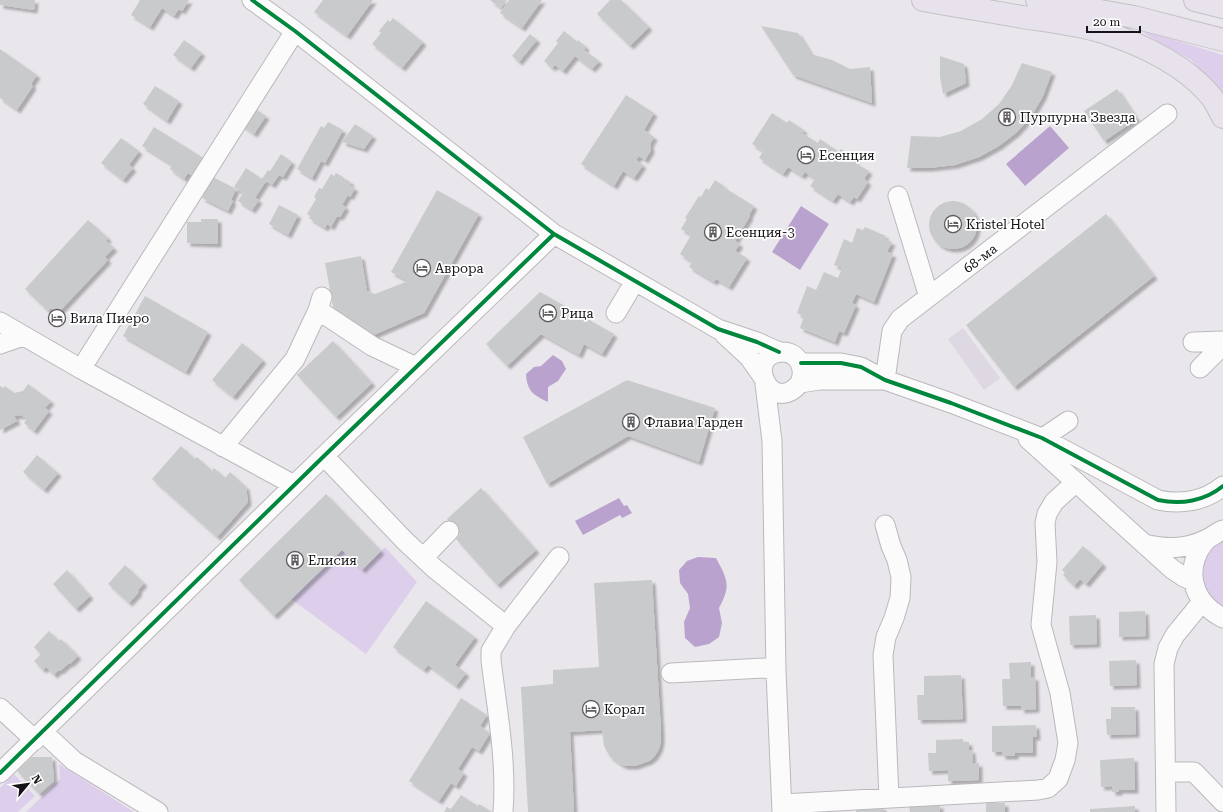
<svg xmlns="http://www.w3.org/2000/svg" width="1223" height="812" font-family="'Roboto Serif',serif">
	<defs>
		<filter id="shadow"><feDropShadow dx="3.5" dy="3.5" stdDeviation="1" flood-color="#0004"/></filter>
	</defs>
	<rect width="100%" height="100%" fill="#eae7ec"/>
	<!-- built -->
	<path fill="#ddd8e2" d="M963,328L1000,378L984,390L948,339Z"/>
	<!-- green -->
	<path fill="#ddcfeb" d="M1139,29L1223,55V92L1191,60L1147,35Z
		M1223,530V618L1213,612L1193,565Z
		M385,547L417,582L366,654L291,599L342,550L362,570Z
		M59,764L134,812H26L60,779Z
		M14,774L35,796L18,812H0V788Z"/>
	<!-- water -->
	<path fill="#b9a3ce" d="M1050,126L1069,148L1025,186L1006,164Z
		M801,206L829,224L800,270L772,252Z
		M553,355L562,361L566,369L558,381L548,387V402C533,395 527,391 526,374L534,367L541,366Z
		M619,498L624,506L627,505L632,513L622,518L620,515L583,535L575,521Z
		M698,557L716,558C728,580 731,586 719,608L722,623L719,637L709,644L695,647L685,638L684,622L690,608L688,594L680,583L679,570L687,561Z"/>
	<!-- building -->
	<path fill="#c9cacb" filter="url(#shadow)" d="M0,0H35L34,10L0,5Z
		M140,0H189L182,11L179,9L174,16L162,8L150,27L131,15Z
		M323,0H373L347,36L314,12Z
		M490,0H507L501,8Z
		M509,0H542L522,28L500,13Z
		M610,0H621L649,27L630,46L597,14Z
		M393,18L423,42L402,68L372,44L381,33L379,31L388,20L390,22Z
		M761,26L798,33L811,54L832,60L850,69L870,67L872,103L793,75Z
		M564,31L577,42L578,40L586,47L584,50L599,61L592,69L575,56L563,71L555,65L552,68L544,61L558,43L556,41Z
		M530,34L537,40L519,62L512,56Z
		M184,40L202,53L191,68L173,55Z
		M0,49L37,75L31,84L33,86L17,110L0,98Z
		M940,56L964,64L966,83L943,94L940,77Z
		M1022,63L1052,72L1043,96L1032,115L1017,132L999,146L979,157L955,165L929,168H907L911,136L940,137L961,131L982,119L999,104L1012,85Z
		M155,86L179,101L167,121L143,104Z
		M1117,89L1137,119L1104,141L1084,111Z
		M626,95L654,113L644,130L654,137L650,144L651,150L645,160L639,156L636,160L643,165L634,178L623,171L614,186L581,164Z
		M251,106L266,116L254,134L240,124Z
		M772,113L787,123L789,120L804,130L802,133L818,143L820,139L839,152L841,149L856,158L854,162L869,171L864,179L868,182L857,199L854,197L850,202L838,194L833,201L810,186L815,179L805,172L802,176L788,167L783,174L759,158L763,151L752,144Z
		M328,122L343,130L325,163L321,161L312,178L297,169L321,126L324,128Z
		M355,124L373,136L364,149L342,142Z
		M154,127L205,159L194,177L188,173L184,179L170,169L172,165L142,146Z
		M121,138L139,151L129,165L133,168L123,180L101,163Z
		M281,154L292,162L283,177L279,175L272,185L266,181L255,198L259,200L252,210L238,201L243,193L234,187L246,168L262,179L268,170L270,171Z
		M336,173L343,177L342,180L344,181L345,179L351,182L349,185L355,188L350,197L348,195L342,205L346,207L340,217L337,216L331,227L327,224L325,228L309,218L310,216L307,214L316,199L314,197L319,188L322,189L331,174L334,176Z
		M213,177L236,189L231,200L233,201L228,211L202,198Z
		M715,180L724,186L723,187L754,206L749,215L750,216L735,241L740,244L735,251L747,258L729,287L716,279L714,282L689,267L692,262L680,254L691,235L681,229L687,219L685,218L699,196L701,197L706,188L709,190Z
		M437,190L479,214L424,313L369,337L335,317L325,263L361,256L367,291L375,294L408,281L391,272Z
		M929 225a24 24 0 1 1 48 0a24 24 0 1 1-48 0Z
		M279,205L298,215L288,235L269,224Z
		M1106,214L1154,276L1014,387L966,325Z
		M201,219H218V244L187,243V222H201Z
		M88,220L108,238L106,241L114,248L105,257L108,260L57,314L51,308L48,311L25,289Z
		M865,227L886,236L884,239L892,242L887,252L893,254L874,302L856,294L852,303L856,305L844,333L839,331L835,342L800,328L804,316L797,313L807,286L816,290L824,272L838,278L842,268L834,265L844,239L852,243L857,228L863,230Z
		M540,292L614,334L602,354L584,344L579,355L541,334L507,366L486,344Z
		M145,296L208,332L186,372L123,336Z
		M333,341L372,383L336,417L297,375Z
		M242,343L263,360L233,397L212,380Z
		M627,380L715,408L699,462L628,436L547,484L523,437Z
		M28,384L51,401L45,408L49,411L34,431L24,423L27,419L21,415L14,416L17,421L0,430V386L4,388L5,386L14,393L23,391Z
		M181,446L195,459L197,457L212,471L214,468L225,478L230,472L246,487L248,502L217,537L152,479Z
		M37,455L58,473L44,490L23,472Z
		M481,488L536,550L497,585L456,539L460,534L447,519Z
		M326,494L381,551L362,570L342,550L274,616L239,580Z
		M1083,546L1103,564L1086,584L1080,579L1074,586L1063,575L1065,573L1062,570Z
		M125,565L144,583L138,590L139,592L129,603L108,584Z
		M67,570L90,596L76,609L53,584Z
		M652,580L661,731V741L659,749L654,757L649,761L635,766H625L620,764L610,757L604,746L602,730L570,732L574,812H528L521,687L553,684V670L599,667L594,583Z
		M426,601L475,637L455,665L466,673L456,686L428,665L424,670L393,647Z
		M1145,611L1146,636L1119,637V612Z
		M1096,615L1097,644L1070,645L1069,616Z
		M49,631L59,641L61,639L78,656L70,664L69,663L60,671L59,670L54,675L46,667L43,670L34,661L41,654L34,647Z
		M1136,660L1137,685L1110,686L1109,661Z
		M1031,662V677H1035L1036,709L1021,710V706H1003L1002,679H1010L1009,663Z
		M961,675L963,719L918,720L917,695H924V676Z
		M461,698L487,715L480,726L490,733L479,751L472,747L458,769L464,773L456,786L451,783L439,801L409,781Z
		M1111,707H1135L1136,734L1107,735L1106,719H1111Z
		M1036,725L1037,737H1033V753H1015V756H1002V752H992V726Z
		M963,739V742H969V750H972L973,764L979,763V780L948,781V770L929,771L928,753H936V740Z
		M32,757H52L54,781L39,794L17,771Z
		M1134,758L1135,790H1119V792H1112V786L1101,787L1100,760Z
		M461,795L478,806L479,804L492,812H444L447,807L451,809Z
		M986,803H1005V812H986Z
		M940,805V812H910L909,806Z
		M1135,806V812H1090V809Z
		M883,807V812H856V808Z"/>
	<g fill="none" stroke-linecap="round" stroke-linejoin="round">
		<!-- minor casing -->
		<g stroke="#bab8bb" stroke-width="21">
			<path id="minor" d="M252,0L295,31L554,234L718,329L757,342L779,352
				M898,196L929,297
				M318,310L372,346L416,367
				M616,313L635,281
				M0,322L81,369L294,485
				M724,334L749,357L763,377
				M1193,342L1223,341
				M0,344L23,336
				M801,363H841L861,367L885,380L951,403L1042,438L1158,500C1181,505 1205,501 1223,486
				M1200,368L1223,345
				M81,369L295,31
				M885,380L892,331L900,319L1167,114
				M800,383C806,369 799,352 782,352C742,354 771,418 800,383L819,380H882
				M765,384L772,441L776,671L782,812
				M1028,439L1172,569L1184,577L1193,581
				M1034,444L1068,421
				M223,447L295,359L318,310L322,297
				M324,456L405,541L434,568L506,626
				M885,525L891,546L897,560L901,577L900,598L894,618L886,637L883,655L889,798
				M1207,539C1204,543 1200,548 1198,552C1185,580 1198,605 1223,618
				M1144,544C1166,549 1185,550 1207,539C1212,537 1217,532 1223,530
				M423,558L449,531
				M671,673L765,668L776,671
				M0,708L35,740
				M43,732L74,761L158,812
				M1166,772H1194L1223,802
				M0,773L324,456L554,234
				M782,804L1038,790L1048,788L1058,779L1065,760L1068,743L1060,693L1041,625L1047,562L1045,523L1047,514L1054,502L1076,482
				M503,812C507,761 497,710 491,660V651L506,626L559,557
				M1166,812L1164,664L1168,648L1175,635L1202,602"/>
		</g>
		<!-- highway casing -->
		<g stroke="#c4c2c5" stroke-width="24">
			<path id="highway" d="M923,0C956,6 989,11 1022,17C1049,21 1077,24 1103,32C1140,44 1183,64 1209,94C1215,100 1219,110 1223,117
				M1037,0L1134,17L1223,40
				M1195,0L1223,7"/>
		</g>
		<!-- minor -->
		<use href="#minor" stroke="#fcfbfc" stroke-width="19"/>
		<!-- highway -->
		<use href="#highway" stroke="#e7e2ec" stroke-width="22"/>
		<!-- cycleway casing -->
		<g stroke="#fff" stroke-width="6">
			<path id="cycleway" d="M252,0L295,31L554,234L718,329L757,342L779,352
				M801,363H841L861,367L885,380L951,403L1042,438L1158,500C1181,505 1205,501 1223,486
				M0,773L324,456L554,234"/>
		</g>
		<!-- cycleway -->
		<use href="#cycleway" stroke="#00873e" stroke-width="4"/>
	</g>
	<!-- icons -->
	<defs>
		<g id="building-ring" transform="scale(0.9)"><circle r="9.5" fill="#fff" stroke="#605d61" stroke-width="1.5"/><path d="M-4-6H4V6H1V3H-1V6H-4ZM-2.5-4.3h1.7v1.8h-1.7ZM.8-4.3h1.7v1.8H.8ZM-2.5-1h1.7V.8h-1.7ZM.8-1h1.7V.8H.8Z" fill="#605d61"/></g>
		<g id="hotel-ring" transform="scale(0.9)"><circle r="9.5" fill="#fff" stroke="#605d61" stroke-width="1.5"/><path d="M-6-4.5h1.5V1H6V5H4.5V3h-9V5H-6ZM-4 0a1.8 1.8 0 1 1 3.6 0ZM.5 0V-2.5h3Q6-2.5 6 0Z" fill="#605d61"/></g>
	</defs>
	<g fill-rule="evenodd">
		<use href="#building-ring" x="1007" y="117"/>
		<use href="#hotel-ring" x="806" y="155"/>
		<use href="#hotel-ring" x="953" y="224"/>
		<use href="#building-ring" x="713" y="232"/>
		<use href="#hotel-ring" x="422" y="268"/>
		<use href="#hotel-ring" x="548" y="313"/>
		<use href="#hotel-ring" x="57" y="318"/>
		<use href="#building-ring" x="631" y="422"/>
		<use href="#building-ring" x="295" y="560"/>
		<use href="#hotel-ring" x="591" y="709"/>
	</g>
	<g text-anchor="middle" stroke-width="3.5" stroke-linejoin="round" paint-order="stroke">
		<!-- poi labels -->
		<g font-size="13" fill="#151316" stroke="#fff" text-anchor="start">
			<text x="1020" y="122">Пурпурна Звезда</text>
			<text x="819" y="160">Есенция</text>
			<text x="966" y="229">Kristel Hotel</text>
			<text x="726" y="237">Есенция-3</text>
			<text x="435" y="273">Аврора</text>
			<text x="561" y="318">Рица</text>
			<text x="70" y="323">Вила Пиеро</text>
			<text x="644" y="427">Флавиа Гарден</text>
			<text x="308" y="565">Елисия</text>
			<text x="604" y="714">Корал</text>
		</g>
		<!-- street labels -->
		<g font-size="13" fill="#151316" stroke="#fff">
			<text transform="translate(980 258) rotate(-37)" y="5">68-ма</text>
		</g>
	</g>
	<!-- north arrow -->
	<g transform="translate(28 784) rotate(61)" stroke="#ffffff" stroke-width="3" paint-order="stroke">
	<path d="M0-3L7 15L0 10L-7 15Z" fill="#151316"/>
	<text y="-6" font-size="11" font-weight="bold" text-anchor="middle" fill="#151316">N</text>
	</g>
	<!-- scale -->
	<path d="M1087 26v6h53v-6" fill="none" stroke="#151316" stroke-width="2"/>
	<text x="1093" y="26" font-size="12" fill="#151316" stroke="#ffffff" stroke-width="3" paint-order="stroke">20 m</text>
</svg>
